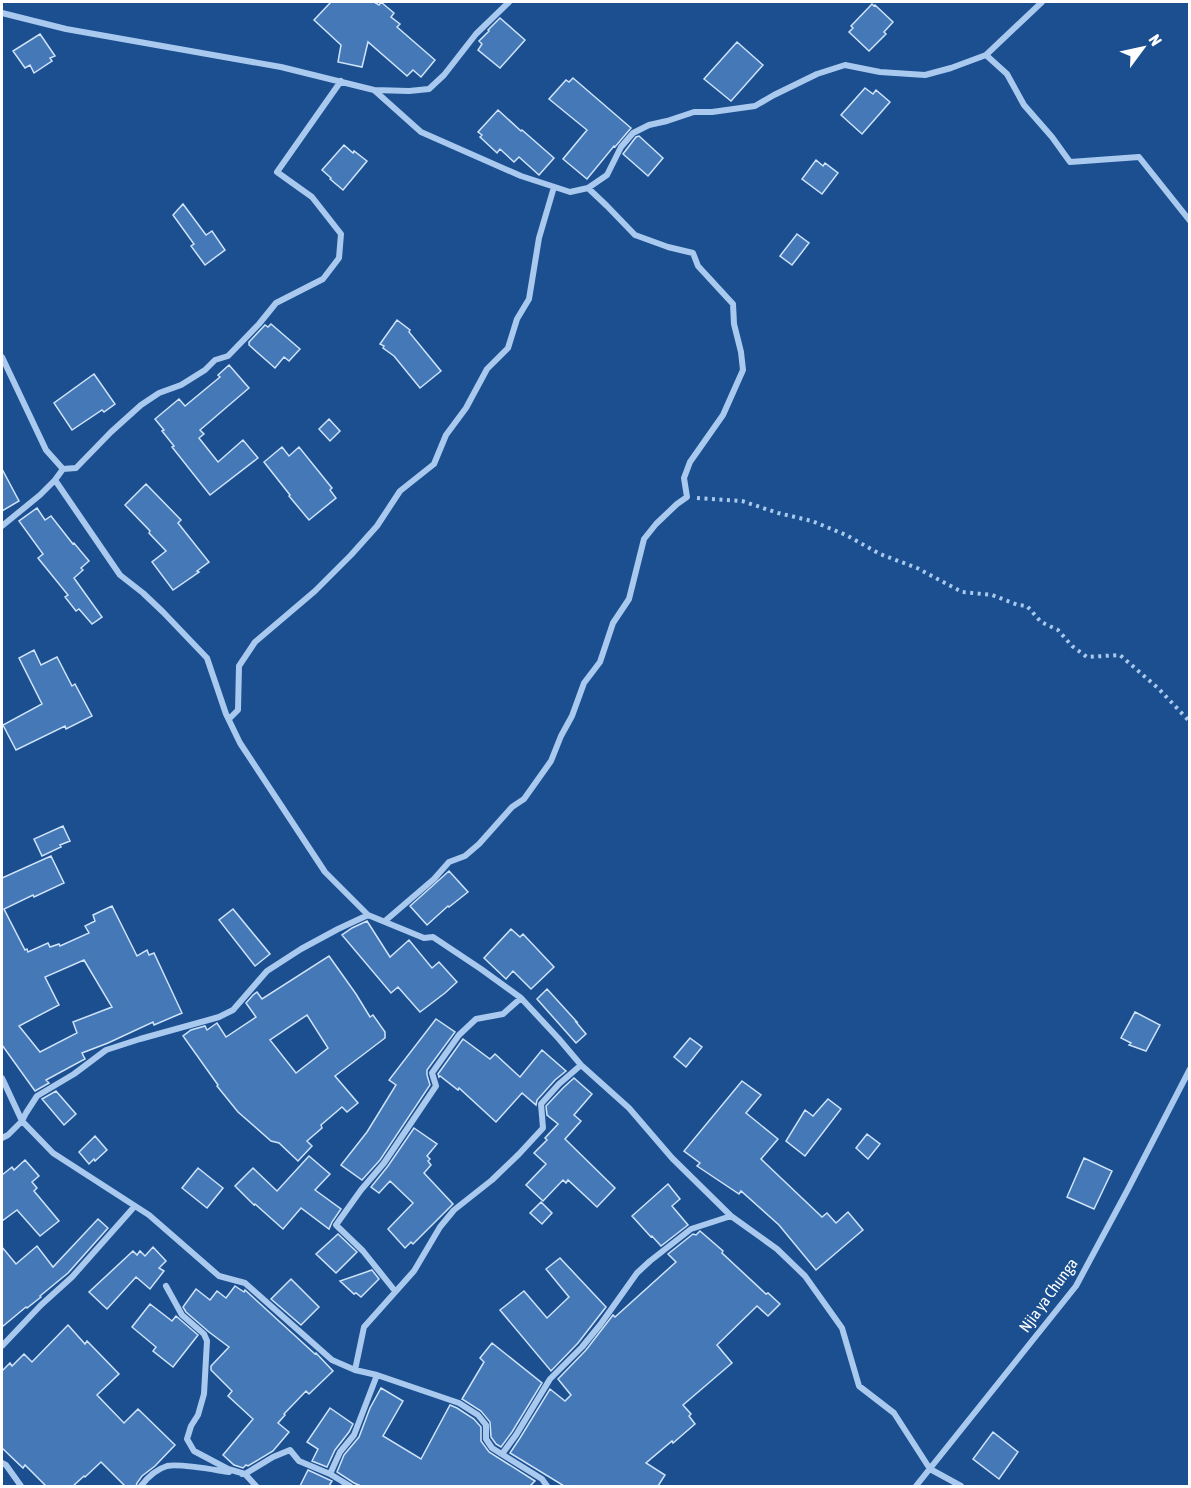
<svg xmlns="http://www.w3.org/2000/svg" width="1191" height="1488" font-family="'Asap Condensed',sans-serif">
	<rect width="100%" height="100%" fill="#1b4f8f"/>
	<!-- building -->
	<path fill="#4478b7" stroke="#cfe3fa" stroke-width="1.5" fill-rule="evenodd" d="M331,2H374L379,5L381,2L394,13L391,17L400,24L397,27L435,60L421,77L413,70L407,76L368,42L362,67L338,62L341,45L314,20Z
		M872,4L874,6L875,5L893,22L884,32L886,34L869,51L849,32L853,28L851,26Z
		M500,18L525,40L500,68L478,50L482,44L479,41L489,31L488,30Z
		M40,34L55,56L50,58L52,61L34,73L30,65L25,68L13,51Z
		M737,42L763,65L731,101L704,79Z
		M573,78L631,128L615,147L614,146L587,179L563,159L587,130L549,99L566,80L569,82Z
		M865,88L873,94L876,90L890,102L862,134L841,115Z
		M498,110L521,131L522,130L554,158L539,175L519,157L514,162L500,149L497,153L480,137L482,135L478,132Z
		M639,136L663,158L648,176L623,154L636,137Z
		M344,145L353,153L354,151L367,161L343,190L330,179L331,178L322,170Z
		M816,160L823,166L825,163L838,173L822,194L802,179Z
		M183,204L206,235L212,231L225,250L205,265L191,246L194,244L173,215Z
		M797,234L809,243L792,265L780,256Z
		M397,320L410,330L409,332L441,371L420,388L394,356L383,348L384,346L380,344Z
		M271,324L300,349L289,361L284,357L275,368L249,345V342L265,325L268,327Z
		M229,365L249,388L200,430L204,434L199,438L218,462L243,440L258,458L210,495L172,447L174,446L162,431L164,430L155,419L179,399L185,406L220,377L218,375Z
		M94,374L115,404L104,412L102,410L72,430L54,403Z
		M329,419L340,431L330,441L319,429Z
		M282,447L289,456L299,447L332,488L330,490L336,498L309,520L289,496L290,495L264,462Z
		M2,469L19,501L2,511Z
		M146,484L181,520L178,523L209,562L197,571L199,572L173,590L152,562L166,551L149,533L150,531L125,505Z
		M37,508L45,520L51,516L73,544L74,543L89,561L81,568L83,570L74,578L102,617L92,624L79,609L76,611L65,597L68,595L38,558L43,554L19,521Z
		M34,650L41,665L57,657L72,686L75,684L92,716L66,729L65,726L16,750L3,725L42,704L19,658Z
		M63,826L70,841L60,845L61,847L42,856L34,839Z
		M51,856L64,883L34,897L33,895L4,909L25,950L27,949L28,952L48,943L50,947L59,944L60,946L89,933L85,926L95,921L93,915L112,906L137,956L147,950L149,955L154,953L182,1013L154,1025L153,1022L108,1043L82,1053L85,1059L46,1080L49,1083L35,1091L2,1045V878ZM84,960L112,1007L73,1022L77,1033L40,1052L19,1026L59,1005L45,977Z
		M449,871L468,892L449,907L448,906L427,925L410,906Z
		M233,909L270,954L255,966L219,920Z
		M367,921L390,957L409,940L432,968L439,962L457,982L445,993L420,1012L398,987L391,993L342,935L352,928Z
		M511,929L520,937L523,934L554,967L531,989L513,971L506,979L484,958Z
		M329,956L356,994L370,1017L373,1015L385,1032V1038L335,1076L358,1103L347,1112L342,1107L321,1125L322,1128L307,1141L312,1146L298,1161L279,1143L271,1141L238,1112L217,1086L218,1085L183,1036L191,1030L205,1026L207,1030L217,1023L226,1037L256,1017L246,1003L253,995L257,992L262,999ZM307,1015L328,1048L296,1073L270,1040Z
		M547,989L577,1022H576L586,1034L576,1043L537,999Z
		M1135,1012L1160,1025L1146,1051L1129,1045L1131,1043L1121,1038Z
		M436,1019L455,1032L427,1070V1075L430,1085L380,1160L362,1180L341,1165L367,1132L396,1085L389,1080Z
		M690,1038L702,1047L686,1067L674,1057Z
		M463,1039L490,1059L495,1054L520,1077L542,1050L566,1071L555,1080L537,1100L536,1105L522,1093L496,1122L459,1088L458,1090L440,1076L439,1077L438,1074Z
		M574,1078L592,1094L574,1115L581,1121L565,1139L615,1188L597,1207L568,1180L566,1183L563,1180L543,1201L526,1185L546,1164L534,1153L547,1140L545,1138L558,1124L547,1115L546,1106L563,1088Z
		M742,1081L761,1095L746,1113L778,1139L761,1159L822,1217L827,1213L836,1223L848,1212L863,1230L816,1270L779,1225L741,1191L739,1194L697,1166L700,1163L684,1151Z
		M56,1091L76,1114L64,1125L42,1099Z
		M828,1099L841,1109L805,1156L786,1141L805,1110L813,1116Z
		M414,1128L437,1144L427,1156L430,1159L428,1161L431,1165L424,1173L453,1204L413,1244L411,1242L405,1248L388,1229L413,1203L390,1181L379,1193L371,1187L388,1166Z
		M867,1134L880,1144L868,1159L856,1148Z
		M95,1136L107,1150L95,1161L94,1159L89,1164L79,1152Z
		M309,1156L330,1174L315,1190L341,1209L332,1222L329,1229L301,1208L283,1229L255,1204L254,1205L235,1186L253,1168L277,1191Z
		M1084,1158L1112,1171L1094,1209L1067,1197Z
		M25,1160L39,1176L32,1182L37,1188L34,1191L59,1221L40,1236L17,1210L2,1221V1175L12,1167L14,1170Z
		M198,1168L223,1188L207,1208L182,1188Z
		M668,1184L680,1199L672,1206L688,1225L661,1246L652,1236L651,1237L632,1216Z
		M541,1202L552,1213L542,1224L530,1213Z
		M98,1219L108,1228L68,1273L40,1296L41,1297L27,1308L26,1307L2,1327V1247L16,1264L37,1246L53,1267Z
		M700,1231L723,1251L722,1253L766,1294L768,1293L780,1304L768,1316L757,1306L717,1345L732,1363L683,1405L691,1414L689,1416L695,1424L673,1443L672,1441L646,1463L665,1475L658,1486H564L510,1453L520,1438L550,1389L565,1401L571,1395L558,1379L586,1350L613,1315L615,1317L676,1262L668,1254L693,1234L696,1235Z
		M338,1234L357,1252L336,1273L316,1254Z
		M153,1247L166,1261L159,1268L164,1271L150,1289L136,1277L107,1309L89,1292L133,1251L137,1255L140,1251L145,1256Z
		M560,1258L606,1307L578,1343L551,1371L500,1310L524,1291L547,1318L569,1297L546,1269Z
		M372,1270L379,1279L361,1297L356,1293L354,1294L340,1281Z
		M291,1279L319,1307L301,1325L271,1299Z
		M235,1286L244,1292L245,1290L315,1354L316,1353L333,1371L309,1394L306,1391L284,1414L285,1415L278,1423L289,1432L273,1451L248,1466L246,1465L243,1468L234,1465L223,1455L253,1419L228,1396L232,1391L211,1370V1366L229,1347L209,1332L186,1312L183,1307L196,1289L210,1300L217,1291L226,1298Z
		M150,1304L172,1321L176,1316L198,1335L173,1367L153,1351L156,1347L132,1327Z
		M68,1325L85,1344L87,1341L119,1374L97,1395L124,1423L138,1409L175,1445L155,1466L142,1476L137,1483L136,1486H125L101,1462L85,1477L84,1476L73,1486H46L25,1465L23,1468L2,1448V1371L10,1363L12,1366L24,1354L32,1362Z
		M492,1343L542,1383L512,1432L501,1447L496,1444L491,1437L490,1422L481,1411L462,1399L484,1362L480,1358Z
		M381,1388L403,1401L383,1436L421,1459L450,1405L457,1408L474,1419L481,1427V1441L489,1452L535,1481L530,1486H361L354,1483L337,1472L344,1455L359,1437L370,1408Z
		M330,1408L353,1424L349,1432L335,1450L327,1467L312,1461L318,1449L307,1442Z
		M993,1432L1018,1452L999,1479L973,1459Z
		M308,1470L332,1481L329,1486H300Z"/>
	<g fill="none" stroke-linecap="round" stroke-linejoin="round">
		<!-- path -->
		<path stroke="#a9c9ee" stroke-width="4" stroke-dasharray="3 4.5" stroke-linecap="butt" d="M697,498L742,501L778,513L812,521L846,535L880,554L917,568L962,592L992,595L1018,605L1027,606L1041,622L1058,630L1072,646L1087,657L1120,655L1159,689L1190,722"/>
		<!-- minor -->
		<path stroke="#a9c9ee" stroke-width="6" d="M2,13L66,29L281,67L374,90L421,132L521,176L570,192L588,188L607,175L621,147L633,133L649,125L667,121L694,112H712L755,106L774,95L817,74L845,65L880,72L925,75L951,68L986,55L1007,74L1024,105L1052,137L1070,162L1139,157L1190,221
			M986,55L1042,2
			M374,90L409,91L429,89L444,75L476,34L509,2
			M2,357L46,450L63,469L55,480L120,575L143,593L163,612L207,658L226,714L240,743L325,872L368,915L424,938L433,937L481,969L521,998L559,1039L581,1065L629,1108L672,1158L731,1216L777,1249L805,1276L842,1328L859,1386L894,1413L930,1469L961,1486
			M63,469L76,468L111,432L141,405L159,393L181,385L205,370L215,360L228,356L259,324L276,303L323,279L339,258L341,234L312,197L277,172L341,81
			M2,526L40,495L55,480
			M229,719L238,710L239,666L255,642L315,591L351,555L377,526L400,491L434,464L446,435L466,408L487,369L508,348L517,319L529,299L539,238L554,187
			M385,921L434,879L449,862L465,856L479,844L512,807L524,799L551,761L561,736L572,716L584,683L600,662L613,623L629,599L644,539L656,524L677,504L687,497L684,478L690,462L723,415L743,370L741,352L734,324L733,304L698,266L693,253L668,247L635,235L607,206L588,188
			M2,1078L22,1121
			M22,1121L26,1113L37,1096L74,1074L106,1050L140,1039L219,1017L233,1010L267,971L301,949L338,929L368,915
			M2,1138L8,1135L22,1121L53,1153L149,1215L219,1276L245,1283L332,1360L355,1370L377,1375L459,1403L478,1415L486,1425V1439L492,1448L542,1479L547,1486
			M166,1286L182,1315L204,1334L207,1341L204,1394L198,1415L191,1426L187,1439L194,1451L228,1469L245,1474L256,1486
			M395,1291L363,1251L336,1225L361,1190L384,1163L436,1086L432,1073L459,1035L476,1019L503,1014L521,998
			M2,1346L41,1305L72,1277L134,1207
			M355,1370L364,1327L414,1271L440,1227L454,1210L492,1180L519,1154L543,1128L541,1104L559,1084L581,1065
			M502,1454L516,1435L550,1379L582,1347L600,1325L637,1273L650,1261L691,1229L731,1216
			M2,1463L6,1465L21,1486
			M242,1474H245L273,1457L290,1450L299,1461L330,1474L350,1486
			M330,1474L340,1452L354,1435L377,1375
			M141,1486C147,1478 157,1469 167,1466C179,1463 215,1470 229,1472
			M916,1486L1076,1286L1127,1191L1190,1069"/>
	</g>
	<g text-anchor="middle" stroke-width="4.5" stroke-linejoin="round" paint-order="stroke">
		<!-- street labels -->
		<g font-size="16" fill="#fff" stroke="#1b4f8f">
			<text transform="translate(1048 1295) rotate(-54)" y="6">Njia ya Chunga</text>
		</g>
	</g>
	<!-- border -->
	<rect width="1191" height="1488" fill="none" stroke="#ffffff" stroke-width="6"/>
	<!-- north arrow -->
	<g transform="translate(1143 48) rotate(57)" stroke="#1b4f8f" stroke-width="4.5" paint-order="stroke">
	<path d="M0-4.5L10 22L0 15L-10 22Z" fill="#ffffff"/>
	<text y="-9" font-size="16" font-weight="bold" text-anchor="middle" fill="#ffffff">N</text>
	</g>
</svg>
